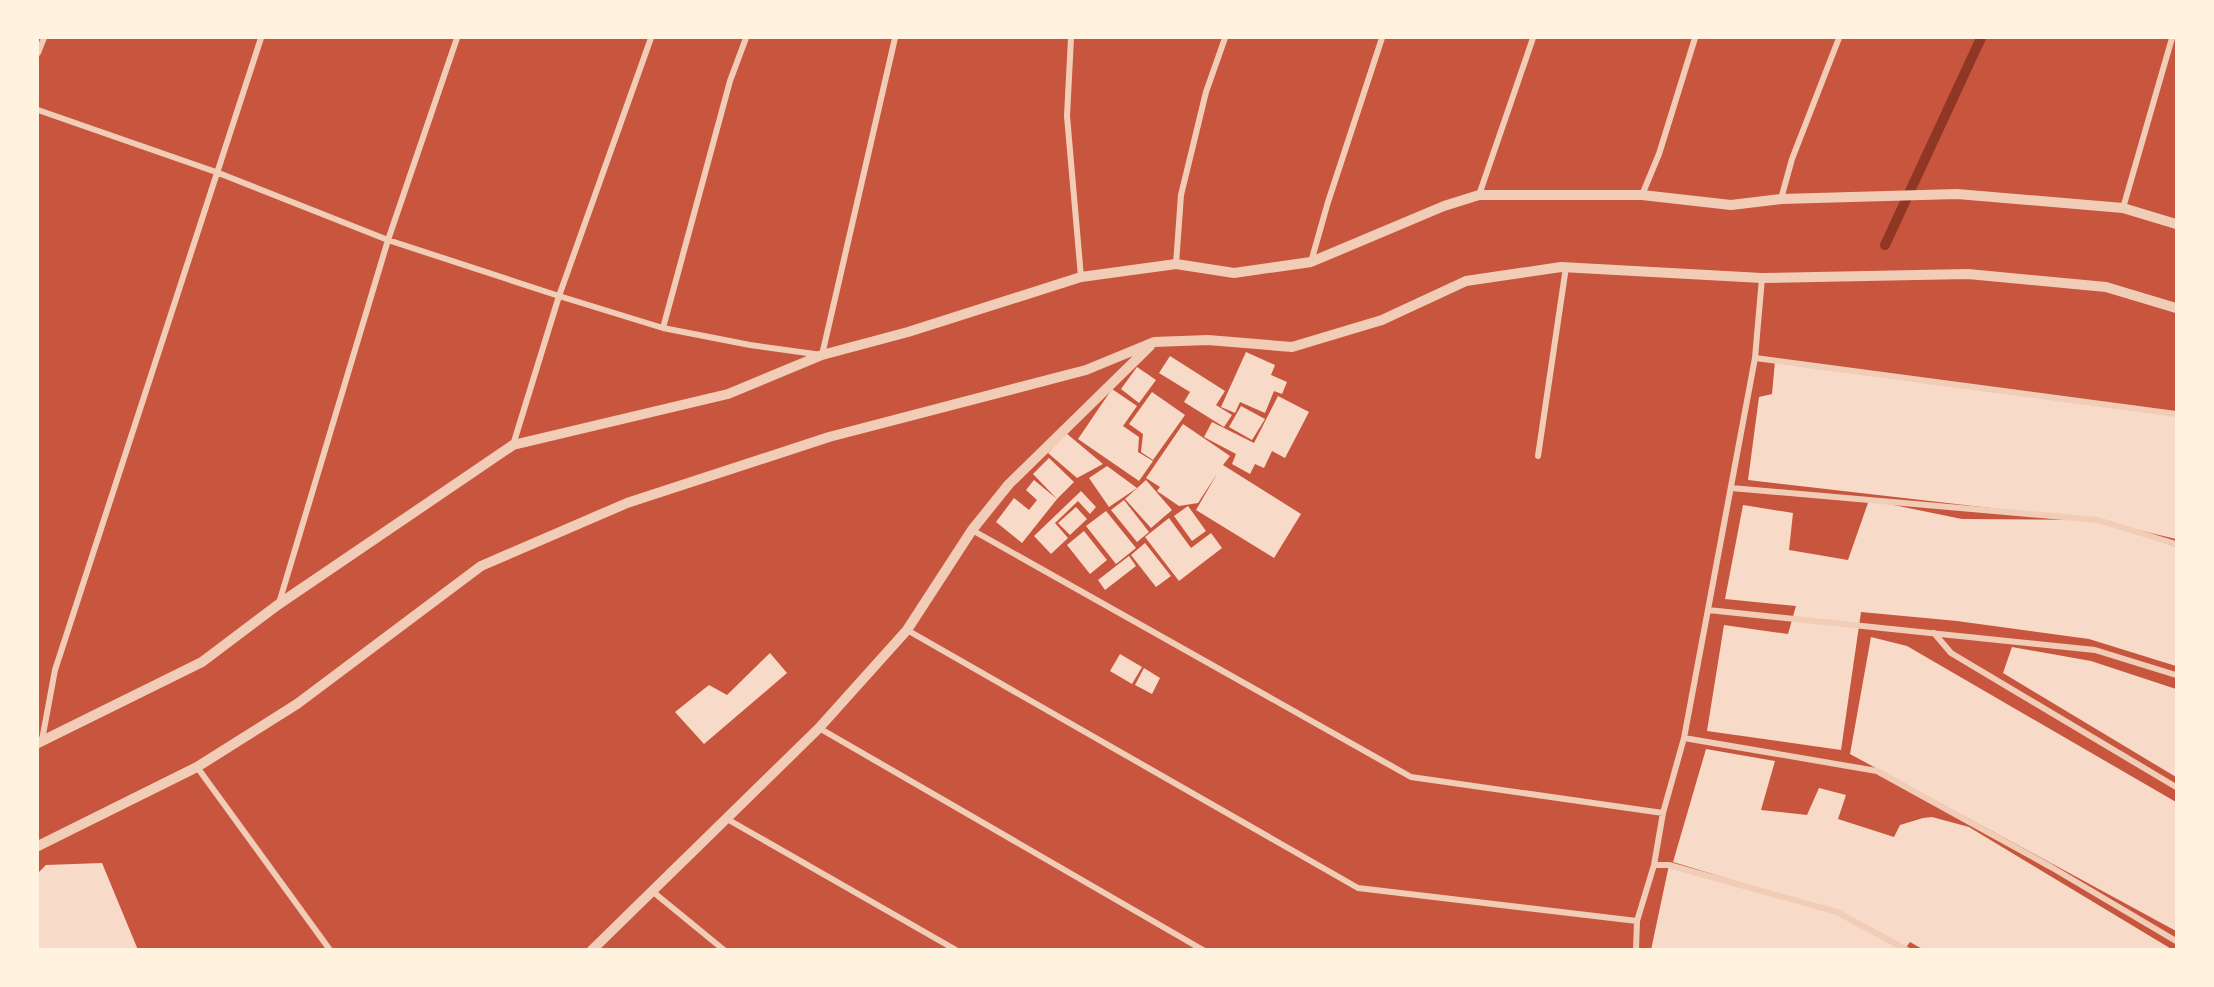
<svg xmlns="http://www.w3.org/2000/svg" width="2214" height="987" font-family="'IBM Plex Sans',sans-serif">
	<rect width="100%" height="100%" fill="#c8553d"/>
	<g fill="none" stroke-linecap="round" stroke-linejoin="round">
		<!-- stream -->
		<path stroke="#8f3625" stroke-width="10" d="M1885,245L1981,38"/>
	</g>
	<!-- building -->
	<path fill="#f7dbc8" d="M1246,352L1275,365L1271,375L1287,382L1282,394L1274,391L1265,413L1240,402L1235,413L1221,407Z
		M1170,356L1225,391L1216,405L1232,415L1224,427L1184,402L1190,392L1159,373Z
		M1775,361L2176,414V539L2101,521L2176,547V666L2089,639L1957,621L1861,612L1841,750L1707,731L1724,625L1788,634L1796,606L1725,599L1743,505L1793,513L1789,550L1848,560L1869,500L1962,519L2095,520L1748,480L1759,397L1772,394Z
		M1137,367L1156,380L1139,403L1121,389Z
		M1112,389L1137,406L1123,426L1139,437L1138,452L1153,461L1139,481L1078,439Z
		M1152,392L1185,415L1153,460L1141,452L1143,434L1129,424Z
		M1278,396L1309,412L1285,458L1272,451L1264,468L1255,464L1250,474L1232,464L1236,454L1204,437L1212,422L1254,443Z
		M1241,406L1265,419L1252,440L1229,427Z
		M1183,424L1230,456L1223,465L1301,514L1274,558L1196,510L1217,474L1198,503L1179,506L1157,491L1160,487L1146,478Z
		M1066,433L1103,464L1077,478L1048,453Z
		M1049,458L1074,482L1057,499L1033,474Z
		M1107,466L1137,488L1109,507L1089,478Z
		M1034,480L1057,499L1022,543L996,522L1014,498L1029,510L1037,500L1026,490Z
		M1146,480L1172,510L1151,528L1125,499Z
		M1081,491L1096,507L1090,514L1078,501L1055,523L1068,538L1051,554L1034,536Z
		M1124,500L1149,532L1137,542L1111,510Z
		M1188,506L1206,531L1192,541L1174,516Z
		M1076,507L1087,519L1070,535L1058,523Z
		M1106,511L1136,548L1116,564L1086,526Z
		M1169,518L1191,548L1211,533L1222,548L1179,581L1145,537Z
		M1084,531L1107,560L1090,574L1067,545Z
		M1145,543L1171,576L1156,587L1131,555Z
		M1129,556L1136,566L1105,590L1098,580Z
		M1871,637L1907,646L2176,802V931L1850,754Z
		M2012,647L2091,661L2176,689V777L2003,673Z
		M770,653L787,673L704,744L675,712L709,685L727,695Z
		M1120,654L1142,667L1132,684L1110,671Z
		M1144,668L1160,678L1152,694L1135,685Z
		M1706,749L1775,761L1761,810L1807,815L1819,788L1846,795L1838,819L1894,837L1900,825L1923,818L1932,817L1969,827L2173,950H1924L1910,942L1904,950H1651L1669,865L1811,904L1673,862Z
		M102,863L138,950H38V873L46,865Z"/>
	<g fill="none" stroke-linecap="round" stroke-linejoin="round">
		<!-- minor -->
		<path stroke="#f1ccb7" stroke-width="6" d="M1071,38L1067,116L1081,277
			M38,53L44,38
			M38,110L216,172L388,240L559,296L663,328L750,345L822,355L895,38
			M1479,195L1533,38
			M1642,195L1659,154L1695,38
			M1781,199L1792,159L1839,38
			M2123,208L2172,38
			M1311,262L1328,202L1382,38
			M1176,264L1181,195L1206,92L1225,38
			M663,328L730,81L746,38
			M1755,358L2176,414
			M513,445L559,296L651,38
			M1538,456L1566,267
			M1731,488L2098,520L2176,544
			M972,530L1411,777L1663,813
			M279,603L388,240L457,38
			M1708,610L2095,650L2176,675
			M907,630L1358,888L1637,921
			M1934,633L1951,653L2176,787
			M819,728L1203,950
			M1684,738L1877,771L2051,867L2176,941
			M42,740L55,670L261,38
			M197,767L330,950
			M727,819L956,950
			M1654,865H1669L1837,912L1907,950
			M652,891L724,950
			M1636,950L1637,921L1654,865L1663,813L1684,738L1755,358L1762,278"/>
		<!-- tertiary -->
		<path stroke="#f1ccb7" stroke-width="10" d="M38,743L202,662L279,604L513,445L728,394L822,355L908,332L1081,277L1176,264L1234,273L1311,262L1444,206L1479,195H1642L1731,205L1781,199L1957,194L2123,208L2176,224
			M38,846L197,767L297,704L481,566L627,503L829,437L1086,370L1154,342L1208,340L1292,347L1382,320L1466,281L1561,267L1762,278L1968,274L2106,287L2176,308
			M592,950L819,728L907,630L972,530L1009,484L1150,346"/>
	</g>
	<!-- border -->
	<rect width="2214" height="987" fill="none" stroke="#fff3e0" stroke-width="78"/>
</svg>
